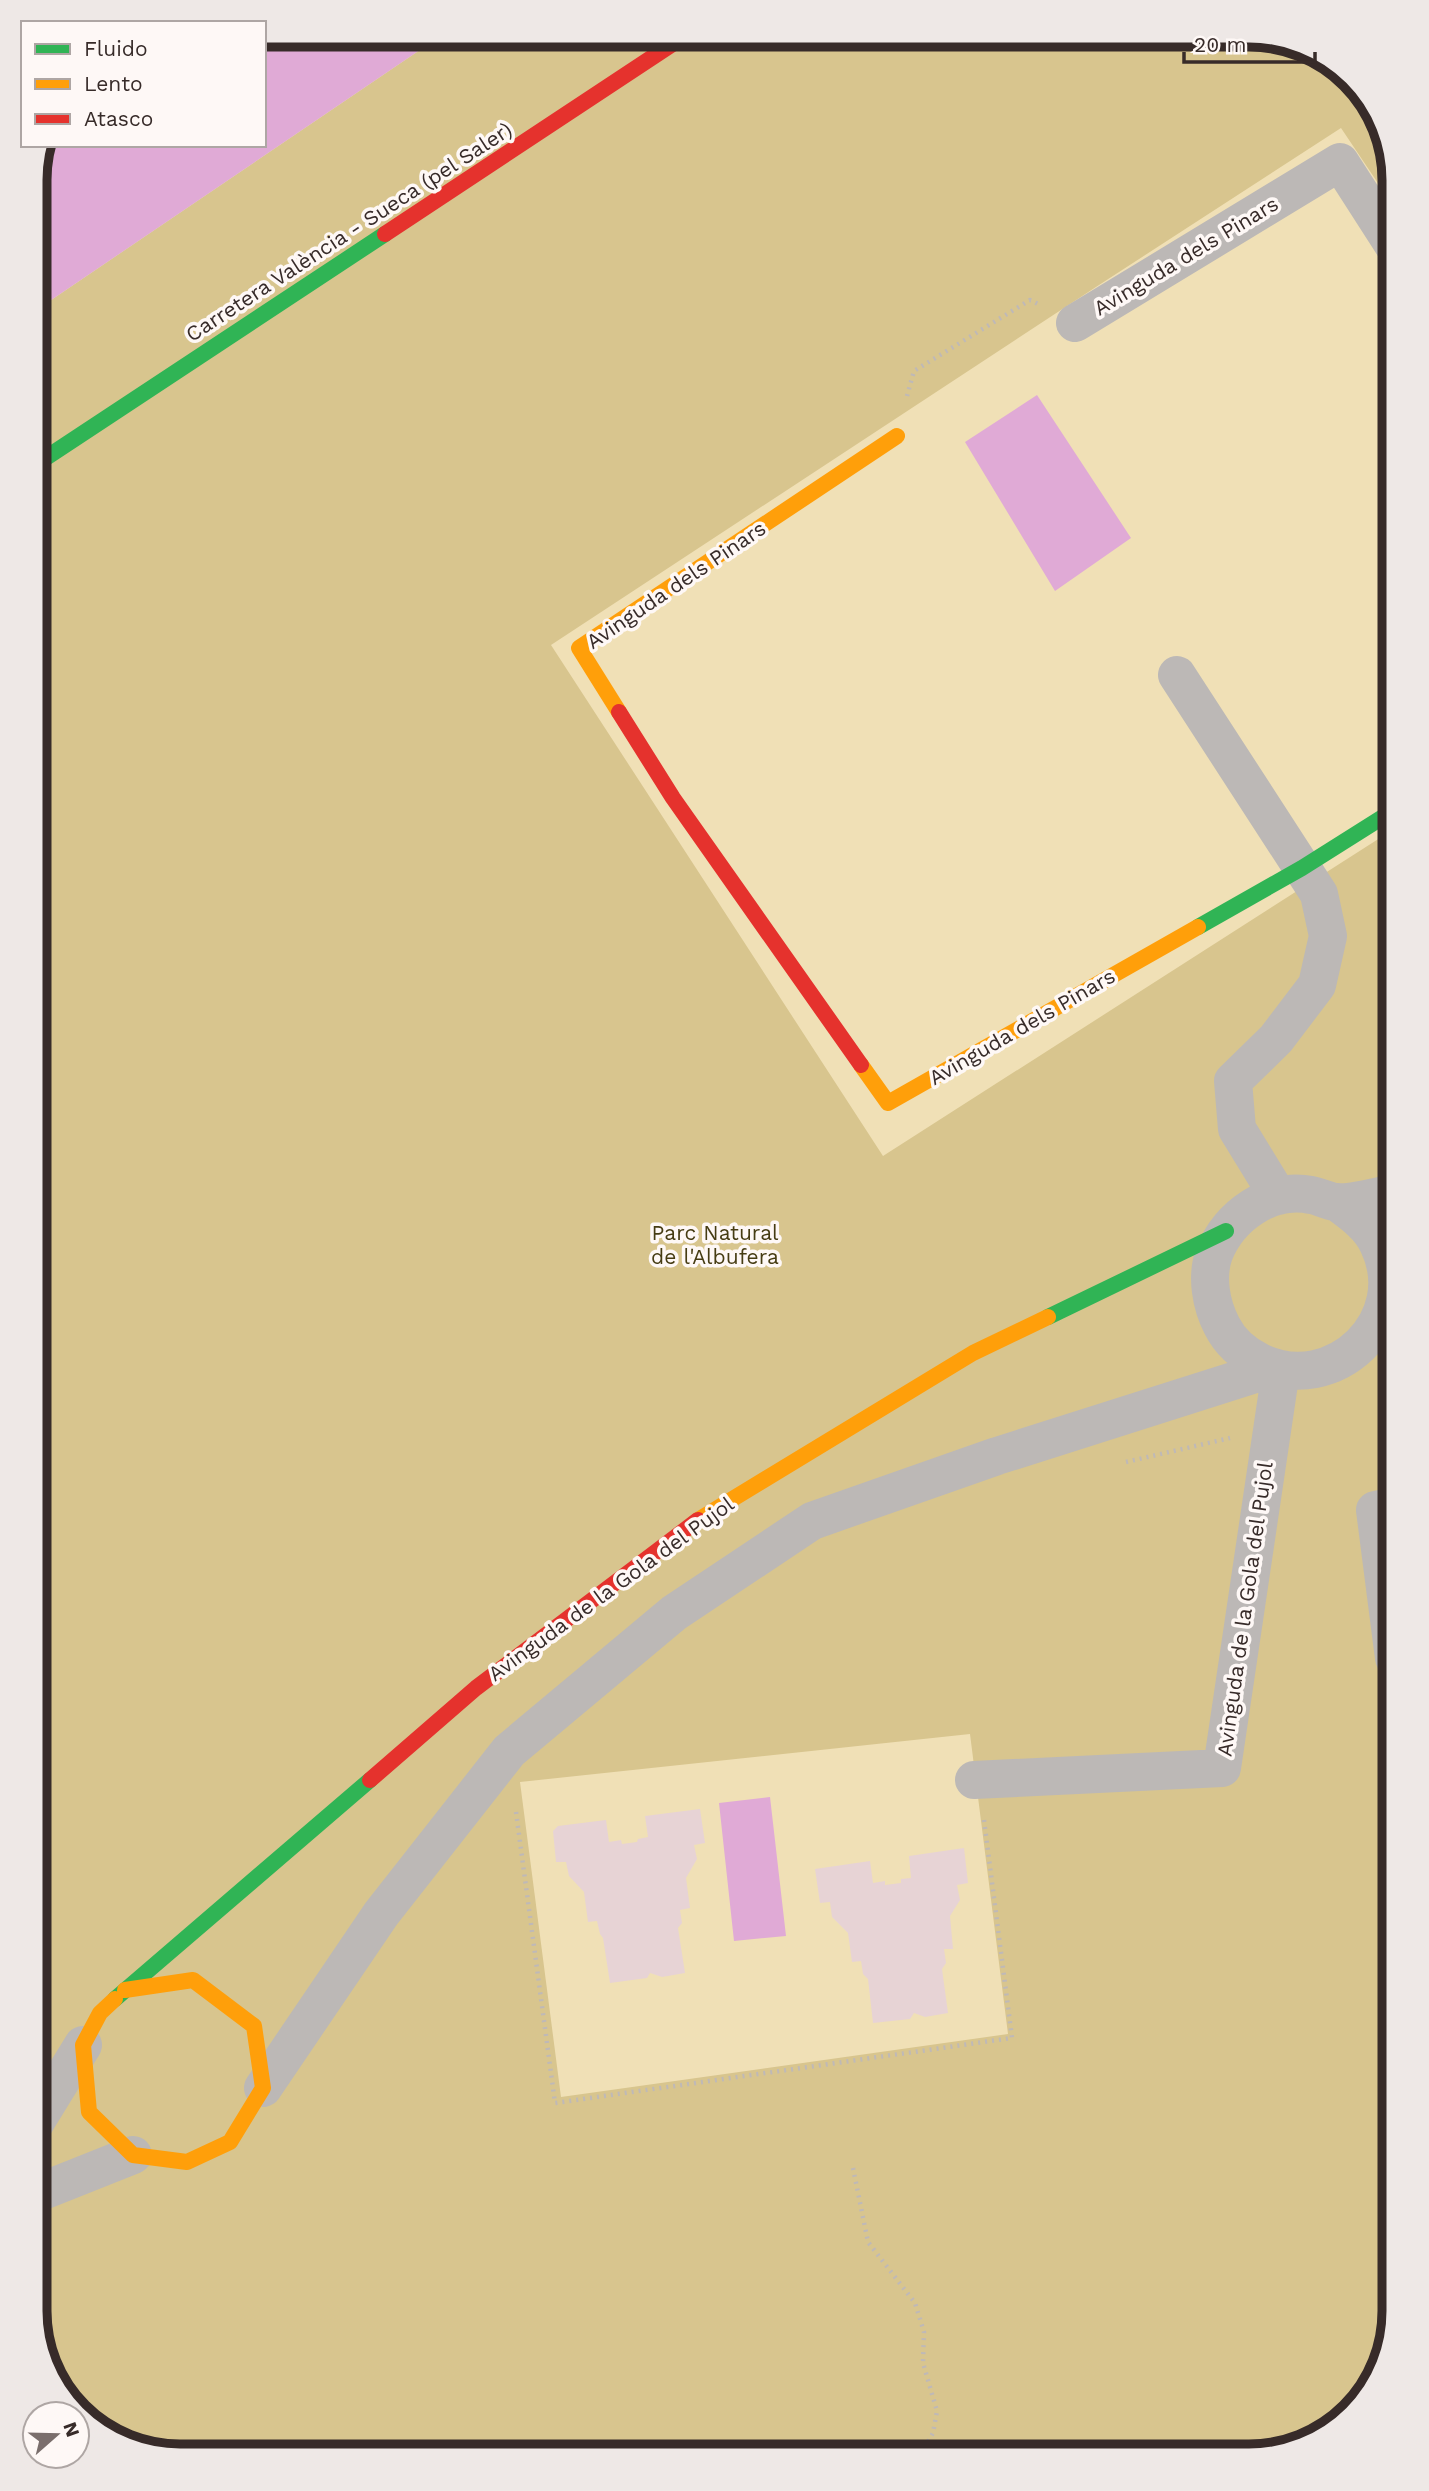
<svg xmlns="http://www.w3.org/2000/svg" width="1429" height="2491" font-family="'Work Sans',sans-serif">
	<rect width="100%" height="100%" fill="#f7eae7"/>
	<!-- green -->
	<path fill="#f0e0b6" d="M264,35H1258L1330,60L1379,117L1394,181V2311L1370,2391L1312,2441L1248,2456H172L99,2431L50,2374L35,2310V172L42,145H264Z"/>
	<!-- forest -->
	<path fill="#d8c58e" fill-rule="evenodd" d="M442,35H1258L1330,60L1379,117L1394,181V207L1341,128L1099,285L551,645L883,1156L1394,829V2311L1370,2391L1312,2441L1248,2456H172L99,2431L50,2374L35,2310V311ZM970,1734L1008,2034L561,2097L520,1782Z"/>
	<!-- water -->
	<path fill="#e0aad6" d="M264,35H442L35,311V172L42,145H264Z
		M1037,395L1131,538L1055,591L965,442Z
		M770,1797L786,1936L734,1941L719,1803Z"/>
	<!-- building -->
	<path fill="#e7d3d5" d="M700,1809L705,1843L694,1845L697,1859L686,1878L690,1908L680,1910L682,1923L678,1928L685,1973L662,1977L650,1973L647,1978L610,1983L603,1938L600,1934L597,1921L588,1922L584,1892L569,1876L566,1862H556L553,1831L558,1826L606,1820L609,1842L621,1840L622,1844L637,1842L638,1839L648,1837L645,1816Z
		M964,1848L968,1883L957,1885L960,1900L950,1916L953,1949H944L946,1963L942,1969L948,2013L925,2017L914,2013L910,2019L873,2023L868,1979L863,1974L861,1961L852,1962L848,1933L832,1917L830,1902L820,1903L815,1869L870,1861L873,1883L885,1881V1885L901,1883V1879L911,1878L909,1856Z"/>
	<g fill="none" stroke-linecap="round" stroke-linejoin="round">
		<!-- path -->
		<path stroke="#bfb9b7" stroke-width="4.5" stroke-dasharray="2 5" stroke-linecap="butt" d="M907,396L914,371L1030,300L1040,305
			M1126,1462L1230,1438
			M516,1812L555,2103L1012,2038L984,1820
			M853,2168L868,2242L915,2303L924,2332L923,2363L937,2411L933,2433L925,2447V2456"/>
		<!-- street -->
		<path stroke="#bcb8b6" stroke-width="38" d="M1075,323L1340,162L1394,246
			M1177,675L1319,894L1328,936L1317,985L1276,1039L1233,1081L1237,1129L1278,1196
			M1338,1203C1353,1214 1370,1226 1378,1244C1415,1320 1334,1397 1260,1362C1244,1354 1230,1342 1222,1326C1211,1305 1206,1277 1214,1254C1229,1216 1269,1187 1311,1195C1319,1196 1327,1201 1336,1202C1351,1204 1378,1196 1394,1193
			M1394,1658L1375,1510L1394,1506
			M974,1780L1222,1768L1281,1370
			M263,2088L381,1914L509,1751L674,1613L812,1521L997,1456L1274,1368
			M35,2123L83,2045
			M35,2194L133,2155"/>
		<!-- fast -->
		<path stroke="#30b455" stroke-width="16" d="M35,465L385,234
			M1198,927L1302,868L1394,810
			M1048,1317L1226,1231
			M115,1999L370,1780"/>
		<!-- slow -->
		<path stroke="#ff9f0a" stroke-width="16" d="M619,712L579,648L897,436
			M861,1065L888,1103L1198,927
			M698,1520L973,1353L1048,1317
			M115,1999L100,2013L83,2045L89,2112L133,2155L187,2162L230,2142L263,2088L254,2026L193,1980L125,1990"/>
		<!-- jam -->
		<path stroke="#e5322d" stroke-width="16" d="M385,234L686,35
			M619,712L673,798L861,1065
			M370,1780L476,1688L698,1520"/>
	</g>
	<g text-anchor="middle" stroke-width="7" stroke-linejoin="round" paint-order="stroke">
		<!-- street labels -->
		<g font-size="21" fill="#372b29" stroke="#fef8f6">
			<text transform="translate(349 232) rotate(-33)" y="7">Carretera València - Sueca (pel Saler)</text>
			<text transform="translate(1186 256) rotate(-31)" y="7">Avinguda dels Pinars</text>
			<text transform="translate(676 585) rotate(-34)" y="7">Avinguda dels Pinars</text>
			<text transform="translate(1022 1027) rotate(-30)" y="7">Avinguda dels Pinars</text>
			<text transform="translate(611 1589) rotate(-36)" y="7">Avinguda de la Gola del Pujol</text>
			<text transform="translate(1245 1609) rotate(-82)" y="7">Avinguda de la Gola del Pujol</text>
		</g>
		<!-- park labels -->
		<g font-size="21" fill="#463c13" stroke="#fef8f6">
			<text x="715" y="1240">Parc Natural<tspan x="715" dy="24">de l'Albufera</tspan></text>
		</g>
	</g>
	<!-- crop -->
	<path d="M0 0H1429V2491H0ZM180 47H1249A133 133 0 0 1 1382 180V2311A133 133 0 0 1 1249 2444H180A133 133 0 0 1 47 2311V180A133 133 0 0 1 180 47Z" fill="#eee8e6" fill-rule="evenodd"/>
	<path fill="none" stroke="#372b29" stroke-width="9" d="M180 47H1249A133 133 0 0 1 1382 180V2311A133 133 0 0 1 1249 2444H180A133 133 0 0 1 47 2311V180A133 133 0 0 1 180 47Z"/>
	<!-- legend -->
	<rect x="21" y="21" width="245" height="126" fill="#fef8f6" stroke="#aea6a4" stroke-width="2"/>
	<rect x="35" y="44" width="35" height="10" fill="#30b455" stroke="#aea6a4" stroke-width="2"/>
	<text x="84" y="56" font-size="21" fill="#372b29">Fluido</text>
	<rect x="35" y="79" width="35" height="10" fill="#ff9f0a" stroke="#aea6a4" stroke-width="2"/>
	<text x="84" y="91" font-size="21" fill="#372b29">Lento</text>
	<rect x="35" y="114" width="35" height="10" fill="#e5322d" stroke="#aea6a4" stroke-width="2"/>
	<text x="84" y="126" font-size="21" fill="#372b29">Atasco</text>
	<!-- north arrow -->
	<g transform="translate(56 2435) rotate(70)"><circle r="33" fill="#fef8f6" stroke="#aea6a4" stroke-width="2"/>
	<path d="M0-5L12 26L0 18L-12 26Z" fill="#7a6e6c"/>
	<text y="-10" font-size="19" font-weight="bold" text-anchor="middle" fill="#372b29">N</text>
	</g>
	<!-- scale -->
	<path d="M1184 52v10h131v-10" fill="none" stroke="#372b29" stroke-width="3.5"/>
	<text x="1194" y="52" font-size="21" fill="#372b29" stroke="#fef8f6" stroke-width="5" paint-order="stroke">20 m</text>
</svg>
